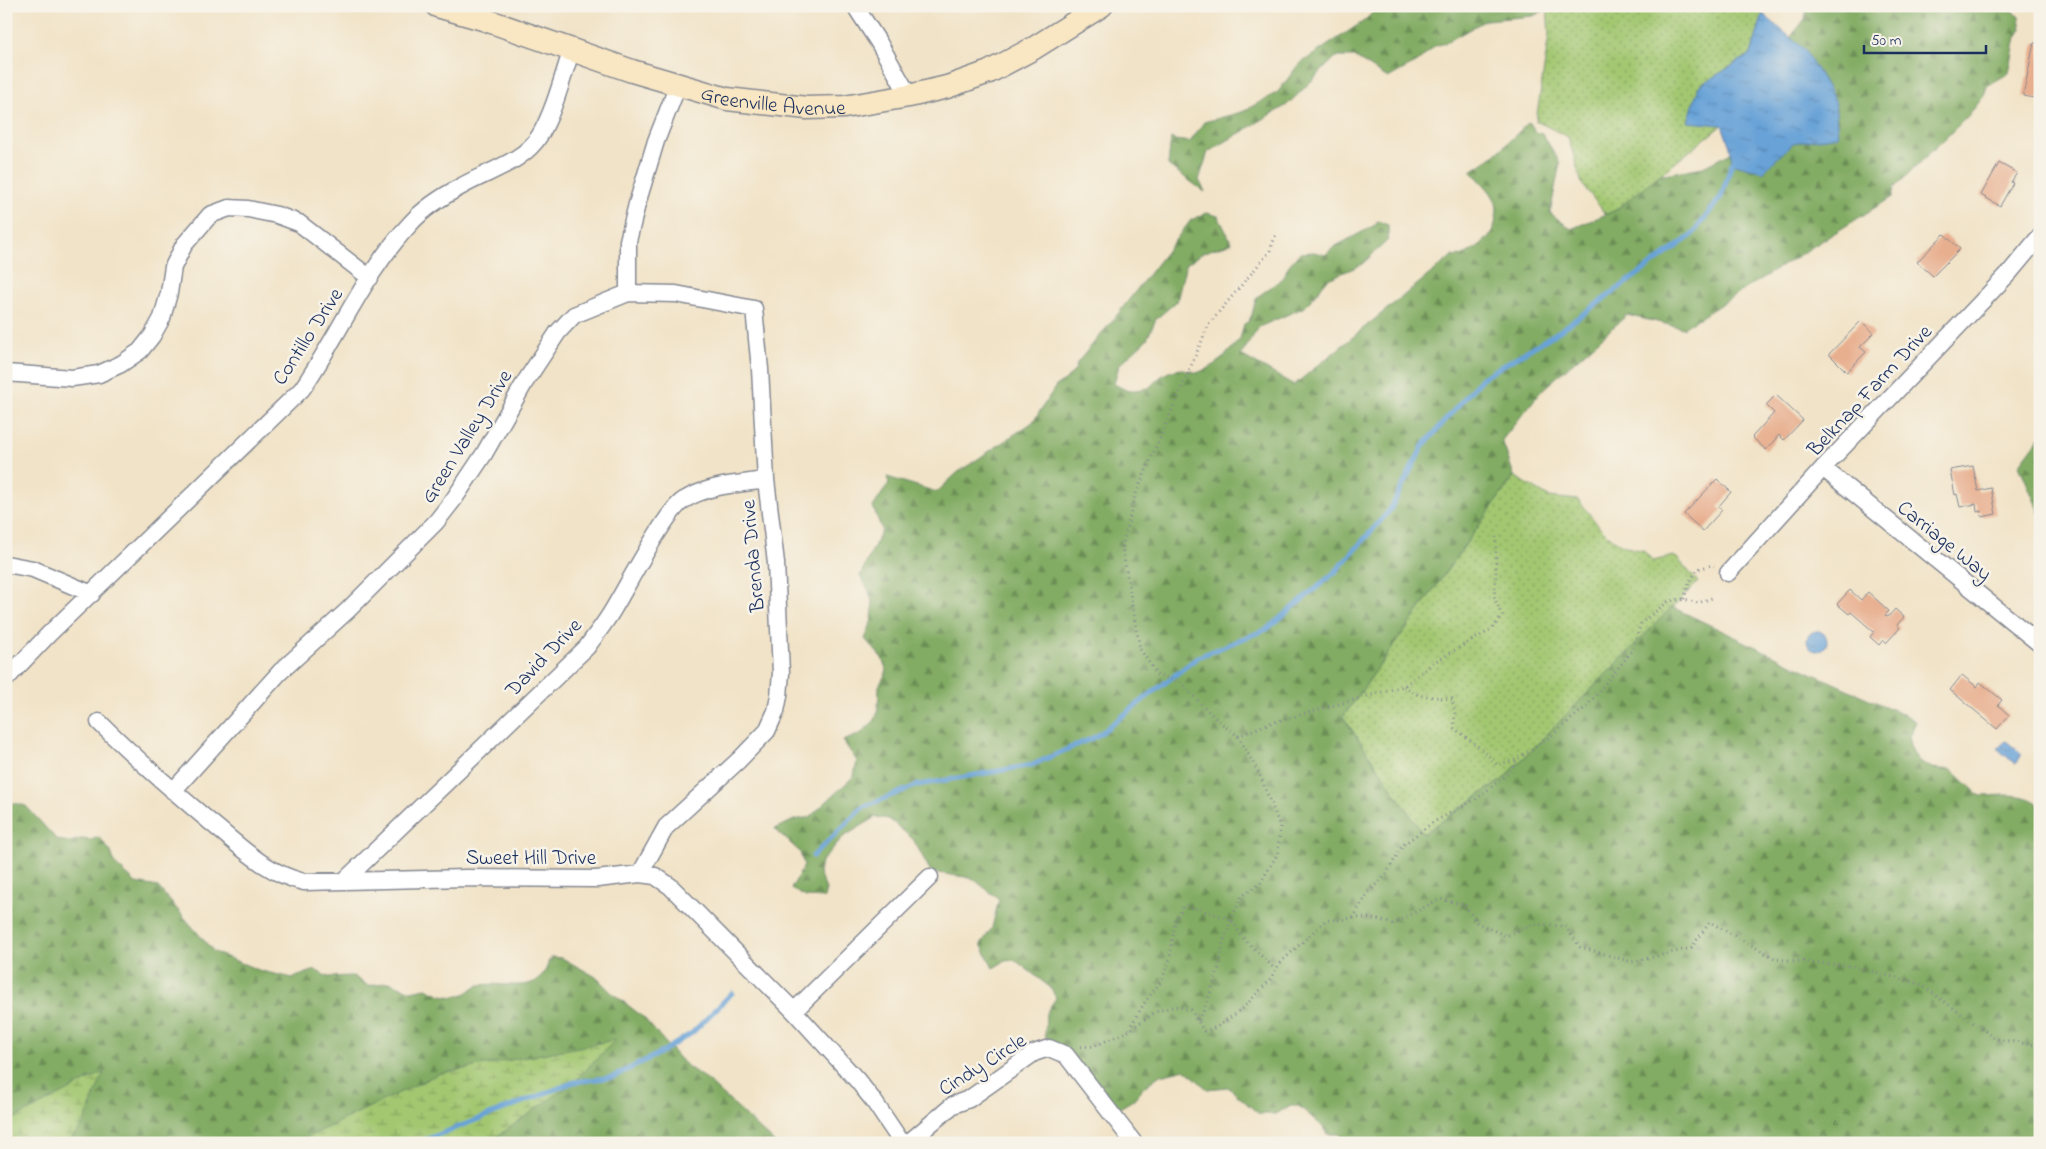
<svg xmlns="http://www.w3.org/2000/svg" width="2046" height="1149" font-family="'Indie Flower',sans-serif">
	<defs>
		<pattern id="grass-dots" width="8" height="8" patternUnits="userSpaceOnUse" patternTransform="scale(1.25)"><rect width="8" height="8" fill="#a3c771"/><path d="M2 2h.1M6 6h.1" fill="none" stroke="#84a260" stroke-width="1.8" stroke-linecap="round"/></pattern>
		<pattern id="forest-firs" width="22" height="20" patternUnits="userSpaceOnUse" patternTransform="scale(1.25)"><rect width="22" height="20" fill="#82ac63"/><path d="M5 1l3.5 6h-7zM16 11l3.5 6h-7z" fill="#6a8c55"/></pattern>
		<pattern id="wetland-marsh" width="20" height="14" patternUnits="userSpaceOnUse" patternTransform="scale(1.25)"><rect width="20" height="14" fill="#a3c771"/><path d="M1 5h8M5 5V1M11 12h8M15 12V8" fill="none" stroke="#84a260"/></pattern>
		<pattern id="water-ripples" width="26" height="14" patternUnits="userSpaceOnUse" patternTransform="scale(1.25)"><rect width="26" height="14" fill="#68a2d7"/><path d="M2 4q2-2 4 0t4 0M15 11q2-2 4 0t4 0" fill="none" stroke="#5584b2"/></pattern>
	</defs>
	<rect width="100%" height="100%" fill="#f7f3e8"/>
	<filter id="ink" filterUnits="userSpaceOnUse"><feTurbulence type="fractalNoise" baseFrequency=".02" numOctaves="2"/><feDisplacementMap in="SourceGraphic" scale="10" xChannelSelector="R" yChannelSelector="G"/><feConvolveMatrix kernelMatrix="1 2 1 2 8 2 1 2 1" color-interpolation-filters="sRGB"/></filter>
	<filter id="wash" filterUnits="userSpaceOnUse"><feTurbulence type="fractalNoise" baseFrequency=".0096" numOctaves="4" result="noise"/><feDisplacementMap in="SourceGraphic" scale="20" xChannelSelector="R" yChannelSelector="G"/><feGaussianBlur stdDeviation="1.12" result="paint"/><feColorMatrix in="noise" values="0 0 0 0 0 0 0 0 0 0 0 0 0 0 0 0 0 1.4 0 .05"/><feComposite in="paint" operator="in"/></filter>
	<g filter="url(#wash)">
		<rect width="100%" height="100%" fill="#f1e3c7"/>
		<!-- grass -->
		<path fill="url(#grass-dots)" stroke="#5f7b68" d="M1547,6H1756L1763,14L1751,54L1699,86L1722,125L1608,217L1582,184L1568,137L1536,121L1549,35Z
			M1514,476L1549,497L1578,500C1598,523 1610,548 1643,550L1653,561L1673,556L1677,558L1698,582L1502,780L1423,834L1343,717Z"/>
		<!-- forest -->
		<path fill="url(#forest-firs)" stroke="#4e6e60" d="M1379,6H1554L1533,16L1486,20L1445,43L1435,46L1420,60L1388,78L1354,57H1336L1287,105L1208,152L1199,180L1205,192L1168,165L1171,138L1175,140L1190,142L1204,122L1242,112L1278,92L1298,65L1364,21Z
			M1807,6H2009L2019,17L2021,29L2016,37L2009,73L1987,86L1984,96L1967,117L1894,188L1892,197L1683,328L1627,315L1542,390L1502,440L1514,476L1343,717L1423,834L1502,780L1672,607L1798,667L1907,716L1916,722L1909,736L1913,753L1919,761L1932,768L1952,770L1980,796C2000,796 2024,791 2040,805V1143H1349L1338,1134H1327L1322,1126L1299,1106H1291L1275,1114H1259L1228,1087L1207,1089L1185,1069L1160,1075L1144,1087L1133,1100L1110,1114L1055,1045L1045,1036L1046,1013L1056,998L1051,988L1015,960L1005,961L993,968L981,944L992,928L999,899L972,878L931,872L913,839L889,819L876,817L842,838L821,862L819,873L826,889L824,898L806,897L791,889L804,866L800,852L775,829L794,820L810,817L854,776L857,761L843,741L860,734L875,720L878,710L879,686L887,671L882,658L865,639C876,614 876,599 860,576L882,530L873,507L889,483L887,477L937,492L957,473L1033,422L1056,386L1065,381L1075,370L1077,363L1117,315L1191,220L1207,213L1218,216L1232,243L1204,252L1186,264L1177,301L1156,319L1147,339L1119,365L1114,384L1128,391L1149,388C1159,377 1167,370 1182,369L1187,372L1189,370L1197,373L1209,368L1223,358L1240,339L1244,324L1248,322L1252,315L1256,298L1283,278L1289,265L1300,253L1314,252L1325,255L1334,247L1377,224V221L1388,225V240L1361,265L1328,279L1305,307L1259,327L1241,355L1294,385L1452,256C1463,260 1488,241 1493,231C1495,226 1497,214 1497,208C1496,194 1480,181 1471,171L1495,155L1529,122L1537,133H1542L1560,163L1550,213L1571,229L1616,210L1659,175L1703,167L1739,149L1782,48L1805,19Z
			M2040,437V514L2019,465Z
			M6,797L13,803L26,806L57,840L70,842L81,839L91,840L99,837L111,852L115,864L136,883L158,887L214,952L261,971L293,978L315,970L328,977L353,976L369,986L389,982L411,991L426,988C438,994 450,1000 464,994C470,992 474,985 480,985C509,981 541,997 549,960L552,962L551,957L562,958L596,977L611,992L643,1017L684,1064L707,1080L775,1143H6Z"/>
		<!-- wetland -->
		<path fill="url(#wetland-marsh)" stroke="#5f7b68" d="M615,1040L574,1082L488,1143H295L438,1074Z
			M104,1072L83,1125L67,1143H6V1123Z"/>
		<!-- water -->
		<path fill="url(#water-ripples)" stroke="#42689a" d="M1763,14L1805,50L1835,100L1838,136L1793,143L1763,172L1732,163L1730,147L1722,125L1688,122L1699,86L1751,54Z
			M1807 641a10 10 0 1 1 20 0a10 10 0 1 1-20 0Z
			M2006,741L2022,754L2017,763H2014L1999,750L1998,748Z"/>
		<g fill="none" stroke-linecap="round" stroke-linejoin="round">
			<!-- stream -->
			<path stroke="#68a2d7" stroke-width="5" d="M813,856L863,807L918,785L1032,765L1097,736L1198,657L1267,629L1335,572L1390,510L1423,446L1482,378L1558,332L1691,236L1721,197L1732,163
				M417,1143L574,1082L613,1077L662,1052L692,1033L732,993"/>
		</g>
		<g id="blocks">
			<!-- building -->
			<path fill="#e8af8f" d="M2034,43H2040V99L2023,96Z
				M1999,163L2017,173L2011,182L2013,183L2000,206L1981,195Z
				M1944,234L1960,249L1933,276L1917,262Z
				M1861,321L1874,333L1860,347L1866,352L1847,372L1829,354Z
				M1776,395L1803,420L1784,440L1779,435L1766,450L1752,437L1774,413L1766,405Z
				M1973,466L1978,491L1991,488L1996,514L1982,517L1981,511L1977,512L1976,504L1960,507L1957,494L1955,495L1950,470Z
				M1717,479L1731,492L1718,507L1722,510L1703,531L1684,514Z
				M1850,590L1861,600L1868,592L1889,611L1885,615L1888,617L1895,609L1904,617L1897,625L1900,628L1886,643L1883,640L1879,645L1870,637L1874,632L1851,612L1849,614L1837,604Z
				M1962,675L1977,687L1980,682L2002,700L1998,705L2009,715L1997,729L1950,690Z"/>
		</g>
	</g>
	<g filter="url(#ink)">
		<use href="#blocks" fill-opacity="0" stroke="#868992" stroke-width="1"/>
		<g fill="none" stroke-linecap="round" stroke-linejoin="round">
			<!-- street casing -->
			<g stroke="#868992" stroke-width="19">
				<path id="street" d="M855,6L879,43L909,96
					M628,293L676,294L754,309L760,369L766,480L776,563L781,673L779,696L776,711L767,731L739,760L666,827L640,874
					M6,373L72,378L99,374L121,364L140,351L152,336L162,318L169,293L173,267L184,245L210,215L229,208L248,209L277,215L299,223L370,278
					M1823,468L2040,644
					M6,564L33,569L92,594
					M1728,573L1823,468L2010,272L2040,236
					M6,679L49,634L302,389C339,335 365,272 410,224C424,208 443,196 462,186C488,171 524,162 540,135C554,112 563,75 572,49
					M99,722C134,757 171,789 209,821C239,845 265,873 304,882L466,878L597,879L640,874L655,876L670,886L685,901L794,1011L857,1080L873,1100L902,1143
					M173,791L280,672L348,610L436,522L454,499L484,454L525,382L558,332L574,315L628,293V241L637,204L656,141L678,85
					M344,881L587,647C594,637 602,627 609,616C624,593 665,511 684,500C708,485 738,484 766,480
					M794,1011L930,877
					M908,1143L953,1105L969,1099L1034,1053L1049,1048L1066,1055L1134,1143"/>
			</g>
			<!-- secondary casing -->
			<g stroke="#868992" stroke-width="25">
				<g id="secondary">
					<path id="s1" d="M437,6L486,20L632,71L727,99L807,108L844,107L909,96L947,87L989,72L1034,48L1101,6"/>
				</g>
			</g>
			<!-- path -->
			<path stroke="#868992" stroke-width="3" stroke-dasharray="1 4" stroke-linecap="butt" d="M1684,599L1689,582L1698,569L1712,565L1714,566
				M1404,686L1418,695L1452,699L1455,712L1454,728L1484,751L1497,765L1517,759L1551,736L1587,706L1632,651L1641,623L1669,601L1684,599L1698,603L1712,598
				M1238,736L1267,724L1404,686L1436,661L1492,629L1502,616L1494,596L1496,576V535
				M1353,918L1367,894L1386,874L1403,845L1432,823L1476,799L1510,772L1517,759
				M1198,1020L1204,1010L1219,968L1223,943L1233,915L1242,896L1260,884L1278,853L1280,826L1259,773L1238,736L1218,721L1179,681L1158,676L1140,649L1122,547L1135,496L1209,324L1270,251L1276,234
				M1129,1029L1145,1002L1162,980L1170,958L1175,922L1184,905L1231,919L1242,937L1275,969
				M1081,1047L1094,1046L1127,1032L1155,1012L1175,1006L1191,1010L1204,1031L1217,1027L1242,1009L1270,980L1279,964L1326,920C1336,921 1344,919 1354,918C1368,917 1380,920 1393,924L1440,899L1465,905L1477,923L1506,936L1533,924L1565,926L1580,947L1632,962L1691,948L1710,922L1776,959L1852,966L1920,984L1996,1039L2040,1046"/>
			<!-- street -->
			<use href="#street" stroke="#fff" stroke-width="16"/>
			<!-- secondary -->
			<use href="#secondary" stroke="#f9e7c3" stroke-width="22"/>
		</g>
	</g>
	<g text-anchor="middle" stroke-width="5" stroke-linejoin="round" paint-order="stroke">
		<!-- street labels -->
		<g font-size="21" fill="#1b2f5e" stroke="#f7f3e8">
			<text dy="7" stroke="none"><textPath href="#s1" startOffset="351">Greenville Avenue</textPath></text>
			<text transform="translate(307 336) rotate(-57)" y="7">Contillo Drive</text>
			<text transform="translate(1869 390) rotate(-47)" y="7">Belknap Farm Drive</text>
			<text transform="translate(466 436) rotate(-58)" y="7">Green Valley Drive</text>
			<text transform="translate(1945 540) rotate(39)" y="7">Carriage Way</text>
			<text transform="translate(752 556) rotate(-95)" y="7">Brenda Drive</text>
			<text transform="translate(543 657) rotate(-46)" y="7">David Drive</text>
			<text x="531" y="864">Sweet Hill Drive</text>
			<text transform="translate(982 1064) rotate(-32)" y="7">Cindy Circle</text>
		</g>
	</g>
	<!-- margin -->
	<rect width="2046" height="1149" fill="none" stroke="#f7f3e8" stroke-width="25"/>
	<!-- scale -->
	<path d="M1864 45v8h122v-8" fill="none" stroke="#1b2f5e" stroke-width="2.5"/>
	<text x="1871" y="45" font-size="15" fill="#1b2f5e" stroke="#f7f3e8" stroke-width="4" paint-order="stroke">50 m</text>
</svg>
